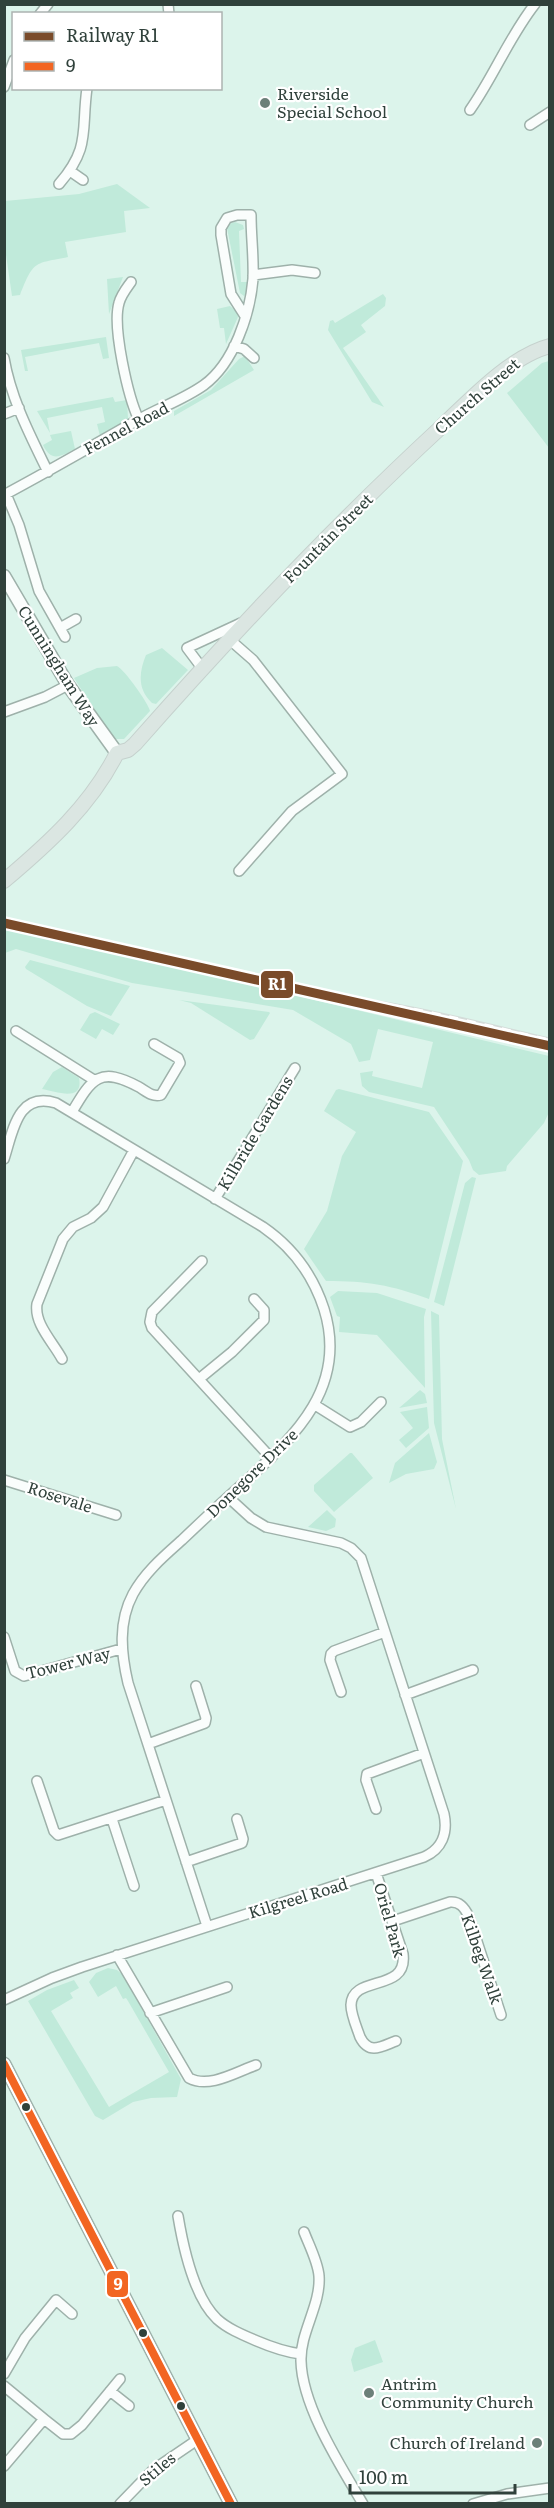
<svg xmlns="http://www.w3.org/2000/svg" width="554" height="2508" font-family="Literata,serif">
	<rect width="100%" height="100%" fill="#dcf4eb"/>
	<!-- green -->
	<path fill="#c0eada" d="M117,184L150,208L124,211L126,232L65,242L68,257C34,264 34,260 20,295L12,296L5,248V201L79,194Z
		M235,222L243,225L244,229L239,231L241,282H247V293L244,296L240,293L227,228L231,223Z
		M123,277L109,314L107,279Z
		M383,294L386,298L385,306L361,325L366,332L343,348L384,407L372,402L328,330L330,321L333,320L335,323Z
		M230,306L237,312L238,317L226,344L224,328H220L217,309Z
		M106,337L109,358L103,359L99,343L25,357L28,371H25L21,350Z
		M245,356L254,370L174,416V411L211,390L239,359Z
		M549,361H550L549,448L507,393L542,363Z
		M113,397L115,402L127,400L128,419L100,436L97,424L105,422L102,407L47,418L50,433L37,411Z
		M71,431L75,449C60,457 51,462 43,445L52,440L50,435Z
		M162,648L188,670L156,704L152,703C137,689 139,672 146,655Z
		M117,666C124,669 149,704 150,711L124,739H113L74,678L97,668Z
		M5,926L549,1056V1112L544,1123L507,1166L506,1171L479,1175L473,1170L469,1160L434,1107L369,1092L362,1086L360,1073L373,1071L372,1076L422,1088L433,1042L378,1029L370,1060L359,1062L351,1044L293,1010L132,983L16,949L5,953Z
		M30,960L130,986L111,1016L87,1006L26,969L25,967Z
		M179,1000L269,1012L270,1013L254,1039L250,1040L191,1003Z
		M95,1012L120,1024L113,1035L102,1029L96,1039L80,1030L90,1014Z
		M62,1067L79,1078C84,1103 55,1091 42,1089L53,1072Z
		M339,1089L429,1112L463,1161L429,1299C391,1285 367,1281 326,1281L304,1249L327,1211L342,1156L356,1132L324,1111L336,1090Z
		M472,1177L476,1178L444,1306L434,1302L465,1183Z
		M338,1291L377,1293L426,1309L424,1317L425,1388L377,1335L339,1332L340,1317L337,1316L330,1297Z
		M431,1311L439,1315L442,1439L456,1509L434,1423Z
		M420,1390L425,1394L427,1403L399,1408Z
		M427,1407L429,1428L406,1448L399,1440L413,1428L400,1412Z
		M429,1433L437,1462L434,1469L406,1474L389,1483L395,1463Z
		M350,1453H352L373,1478L334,1512L314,1491V1485Z
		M327,1510L336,1519L335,1527L326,1531L308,1527Z
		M108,1968L117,1970L123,1975L181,2079L177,2097L151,2098L133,2102L103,2120L95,2116L28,2001L47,1990L74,1980L79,1988L70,1993L73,1998L51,2011L109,2107L169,2072L128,2001L126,1998L123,1999L116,1986L98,1997L89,1982L96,1973Z
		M375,2340L383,2362L354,2372L351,2360L355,2348Z"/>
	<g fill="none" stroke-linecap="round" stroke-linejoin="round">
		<!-- street casing -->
		<g stroke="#9eb1aa" stroke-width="12">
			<path id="street" d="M168,4L169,14
				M40,14L48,4
				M4,87L14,60
				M470,110C494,76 509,37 535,4
				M530,125L550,112
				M70,171L83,180
				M59,184C91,147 81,131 87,88
				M253,275L292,270L315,273
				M131,282C126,289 121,295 119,303C112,327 128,397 139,420
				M234,346L244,349L254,358
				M4,358C11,399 30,435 48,472
				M4,414L19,408
				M6,494L19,525L39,591L65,637
				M4,495C49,471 92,446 136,421C158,408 183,400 204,385C234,363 250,314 253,279C254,258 251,237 251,215H237L227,218L221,228V235L231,294L245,316
				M60,628L76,619
				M229,639L253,660L342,774L292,811L239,871
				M202,668L187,648L241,623
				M4,712L45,697L68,685
				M16,1031L94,1080
				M72,1112C92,1078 100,1066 139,1087C147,1092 152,1097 161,1095L180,1063L178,1058L154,1044
				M4,1159C13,1132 17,1091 56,1103L263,1227C292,1247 313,1275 324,1309C348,1386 296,1435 246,1481C224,1500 203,1520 182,1540C164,1556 145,1572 133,1594C118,1622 121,1653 128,1683L207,1926
				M215,1199L295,1068
				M202,1261L152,1312L150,1322L152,1328L271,1458
				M62,1359C53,1342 34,1324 37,1304L63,1239L73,1227L91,1218L103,1207L134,1150
				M199,1379L232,1352L264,1320V1310L254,1299
				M315,1405L350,1427L361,1422L381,1402
				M4,1480L116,1515
				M4,1637L15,1671L24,1676L121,1649
				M341,1692L330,1660L331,1654L334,1651L385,1632
				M405,1695L473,1670
				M148,1744L205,1723L206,1718L196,1686
				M37,1781L54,1831L58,1835L166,1800
				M376,1809L366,1780L367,1774L424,1753
				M112,1819L134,1886
				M186,1862L242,1843L243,1839L237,1819
				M376,1873L403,1954C408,1993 352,1974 351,2005C351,2015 357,2028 360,2037C363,2043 367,2048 374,2048C381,2048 390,2043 396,2041
				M393,1921L450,1902C460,1901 465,1908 469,1917L501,2015
				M117,1955L189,2078C209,2089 236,2072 256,2065
				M4,2000L52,1978L82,1967L424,1857C442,1849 448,1833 444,1814L361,1558L351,1548L341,1543L266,1527L251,1518L228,1497
				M150,2013L227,1987
				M178,2216C183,2246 194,2297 217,2319C228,2329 243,2335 257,2341C271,2347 285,2352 301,2354
				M304,2232C309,2245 318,2262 319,2276C321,2305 300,2332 301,2361C302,2406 340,2465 363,2504
				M4,2374L25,2338L56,2300L72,2314
				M4,2386L44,2419L4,2466
				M110,2391L129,2406
				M44,2419L63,2434H71L82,2425L120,2379
				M120,2504L153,2470L197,2440
				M473,2504L507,2494L550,2488"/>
		</g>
		<!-- secondary casing -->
		<g stroke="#9eb1aa" stroke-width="15">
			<path id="secondary" d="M4,576L68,685L117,753
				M4,2064L231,2504"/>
		</g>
		<!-- primary casing -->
		<g stroke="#c5d1cd" stroke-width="16">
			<path id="primary" d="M4,881C49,843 91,805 117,753L128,750L135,744C231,635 331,529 438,430C468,402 510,356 550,346"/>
		</g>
		<!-- street -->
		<use href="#street" stroke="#fafdfc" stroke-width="9"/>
		<!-- secondary -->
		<use href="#secondary" stroke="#fafdfc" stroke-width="12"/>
		<!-- primary -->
		<use href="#primary" stroke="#dbe6e2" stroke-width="14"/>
		<!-- rail casing -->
		<g stroke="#d4dcd9" stroke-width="5">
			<path id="rail" d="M325,996C402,1003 475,1023 550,1040"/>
		</g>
		<!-- rail -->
		<use href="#rail" stroke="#fff" stroke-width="3" stroke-dasharray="9" stroke-linecap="butt"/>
		<!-- bus-1 casing -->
		<g stroke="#fff" stroke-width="12">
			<path id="bus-1" d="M4,2064L231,2504"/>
		</g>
		<!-- bus-1 -->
		<use href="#bus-1" stroke="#f26522" stroke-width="8"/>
		<!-- rail-1 casing -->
		<g stroke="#fff" stroke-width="14">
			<path id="rail-1" d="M4,923L550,1046"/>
		</g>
		<!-- rail-1 -->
		<use href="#rail-1" stroke="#7a4b2a" stroke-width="9"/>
	</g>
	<!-- markers -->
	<g fill="#6c8079" stroke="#fff" stroke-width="2">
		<circle cx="265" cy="103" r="6"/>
		<circle cx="369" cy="2393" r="6"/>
		<circle cx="537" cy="2443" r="6"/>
	</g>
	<g fill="#30413b" stroke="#fff" stroke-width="2">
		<circle cx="26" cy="2107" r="5"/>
		<circle cx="143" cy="2333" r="5"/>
		<circle cx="181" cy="2406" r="5"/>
	</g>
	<g text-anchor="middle" stroke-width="4.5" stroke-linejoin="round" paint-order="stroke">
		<!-- poi labels -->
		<g font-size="16" fill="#30413b" stroke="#fff" text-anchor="start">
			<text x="277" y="100">Riverside<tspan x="277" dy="18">Special School</tspan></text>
			<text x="381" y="2390">Antrim<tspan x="381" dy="18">Community Church</tspan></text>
			<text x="525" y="2449" text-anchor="end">Church of Ireland</text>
		</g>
		<!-- street labels -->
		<g font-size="16" fill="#30413b" stroke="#fff">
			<text transform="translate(477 396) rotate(-41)" y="6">Church Street</text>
			<text transform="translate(126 428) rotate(-28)" y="6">Fennel Road</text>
			<text transform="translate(328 538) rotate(-45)" y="6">Fountain Street</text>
			<text transform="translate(59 666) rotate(58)" y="6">Cunningham Way</text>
			<text transform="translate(255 1133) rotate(-59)" y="6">Kilbride Gardens</text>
			<text transform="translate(252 1473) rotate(-44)" y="6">Donegore Drive</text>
			<text transform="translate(60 1497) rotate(18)" y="6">Rosevale</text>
			<text transform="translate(68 1663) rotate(-14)" y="6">Tower Way</text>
			<text transform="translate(298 1898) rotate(-17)" y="6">Kilgreel Road</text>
			<text transform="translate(390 1920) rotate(74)" y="6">Oriel Park</text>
			<text transform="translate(482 1959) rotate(71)" y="6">Kilbeg Walk</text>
			<text transform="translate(157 2469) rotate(-40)" y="6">Stiles</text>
		</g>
	</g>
	<g stroke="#fff" stroke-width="2">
		<rect x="260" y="970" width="34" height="29" rx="6" fill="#7a4b2a"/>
		<rect x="106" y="2270" width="23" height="28" rx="6" fill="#f26522"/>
	</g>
	<g font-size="16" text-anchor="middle" font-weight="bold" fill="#fff">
		<text x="277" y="990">R1</text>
		<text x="118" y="2290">9</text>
	</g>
	<!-- border -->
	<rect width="554" height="2508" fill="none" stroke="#30413b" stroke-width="12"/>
	<!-- legend -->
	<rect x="12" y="12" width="210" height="78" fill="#ffffff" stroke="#acb3b1" stroke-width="1.5"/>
	<rect x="24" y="32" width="30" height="9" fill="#7a4b2a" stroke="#acb3b1" stroke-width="1.5"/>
	<text x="66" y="42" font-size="18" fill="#30413b">Railway R1</text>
	<rect x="24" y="62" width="30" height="9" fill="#f26522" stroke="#acb3b1" stroke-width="1.5"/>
	<text x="66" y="72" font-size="18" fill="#30413b">9</text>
	<!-- scale -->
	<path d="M350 2484v9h165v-9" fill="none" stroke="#30413b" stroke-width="3"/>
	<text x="359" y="2484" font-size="18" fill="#30413b" stroke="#ffffff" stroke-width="4.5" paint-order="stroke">100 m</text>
</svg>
